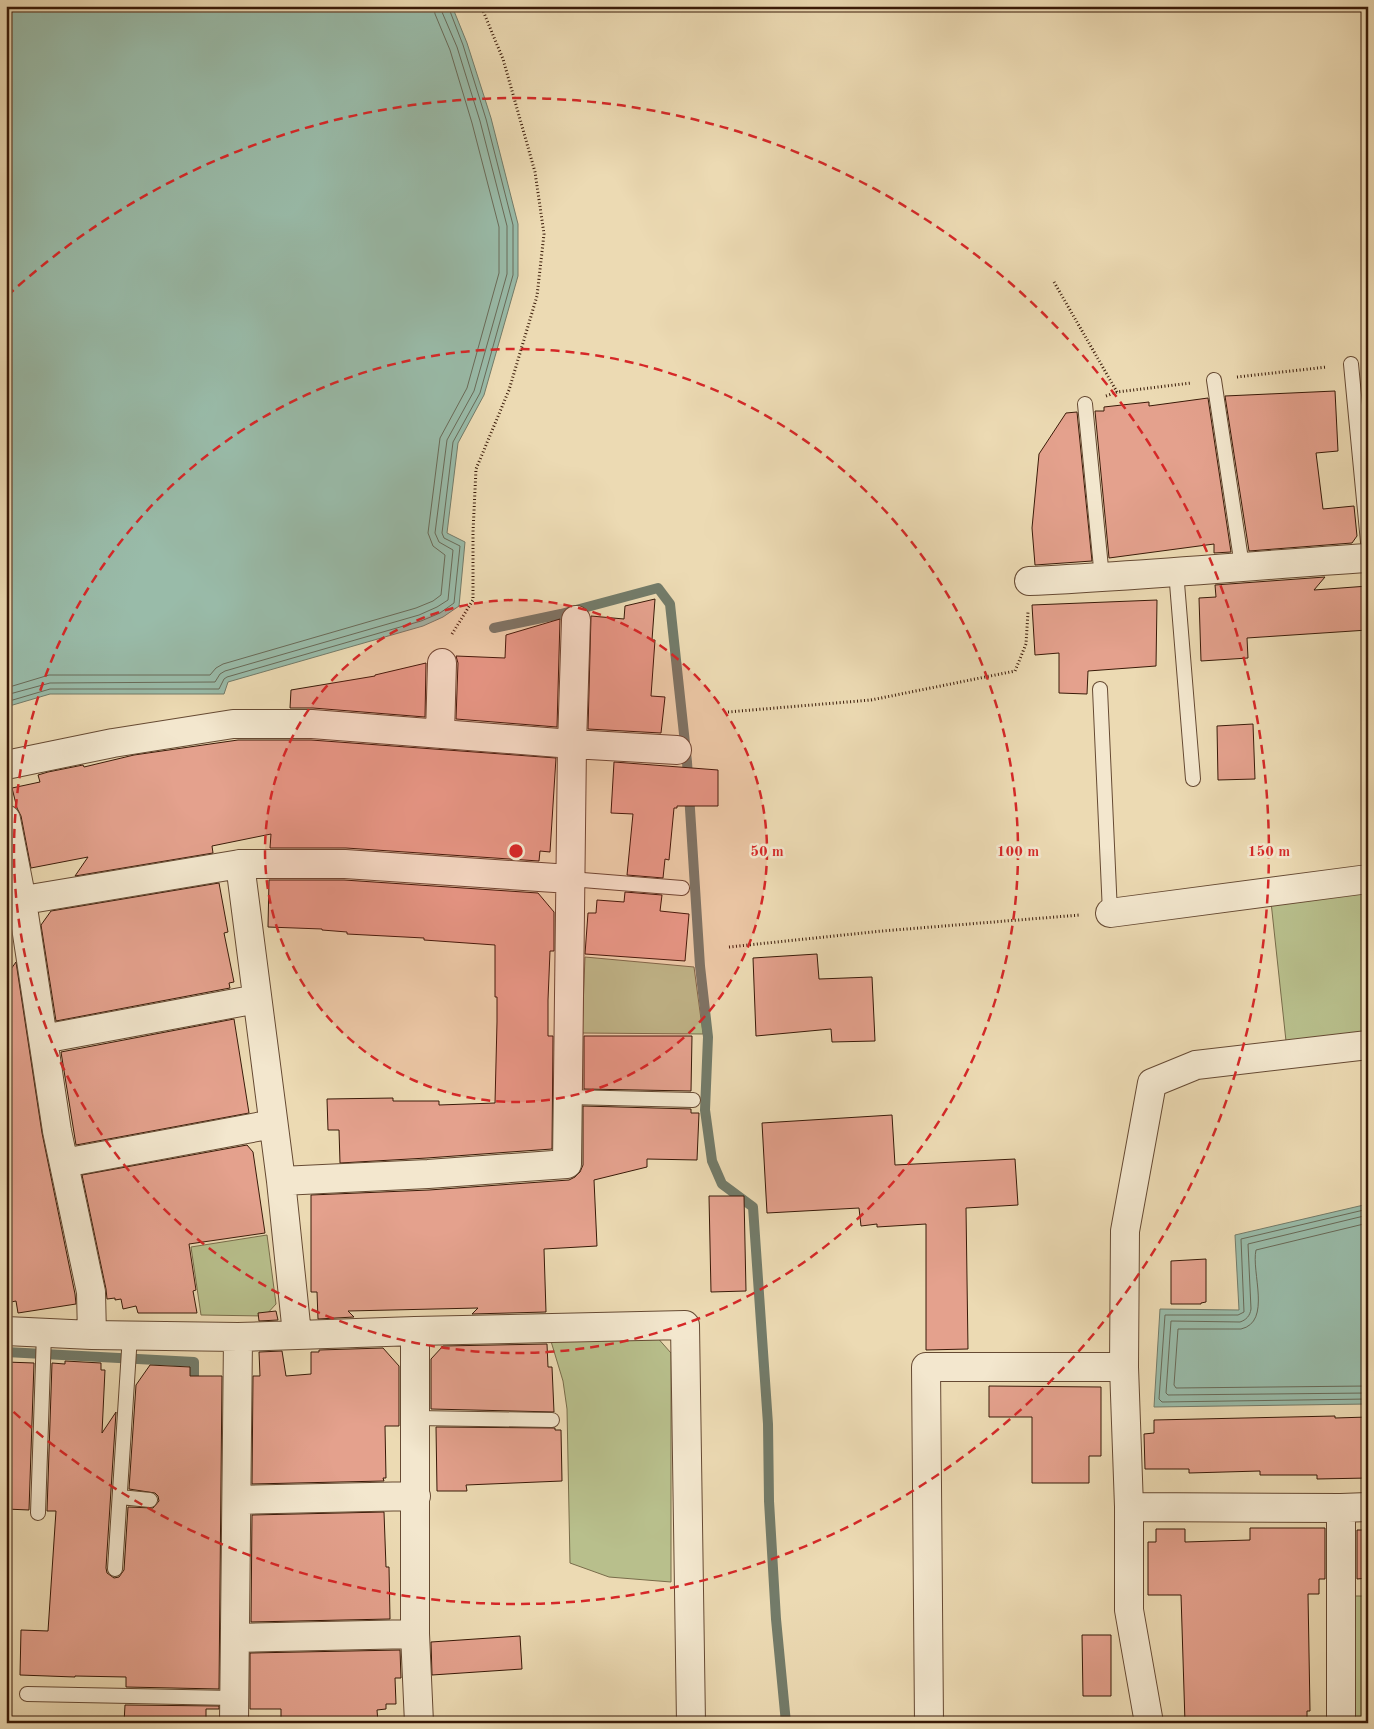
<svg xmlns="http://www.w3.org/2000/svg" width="1374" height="1729" font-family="'Old Standard TT',serif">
	<rect width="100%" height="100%" fill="#ecdab3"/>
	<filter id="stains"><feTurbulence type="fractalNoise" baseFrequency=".004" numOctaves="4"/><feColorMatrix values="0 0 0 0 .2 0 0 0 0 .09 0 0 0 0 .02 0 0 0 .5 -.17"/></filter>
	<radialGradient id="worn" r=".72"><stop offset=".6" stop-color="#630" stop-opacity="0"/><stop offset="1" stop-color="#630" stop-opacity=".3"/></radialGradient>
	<!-- green -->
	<path fill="#b8bf8c" stroke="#786c4a" d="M1368,891V1031L1286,1041L1271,902Z
		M585,957L694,967L703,1034L582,1033Z
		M267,1235L276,1304L265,1316L201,1315L191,1247Z
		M655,1335L671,1353V1582L609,1577L570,1563L567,1409L563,1381L550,1338Z
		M1355,1596H1368V1723H1355Z"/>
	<!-- water -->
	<path fill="#99bba9" stroke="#737b69" d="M6,6H452L467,43L491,118L518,224V276L484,395L458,443L447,533L465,542L459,606L443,617L423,626L228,682L224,694H50L6,707Z
		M1368,1204V1404L1154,1407L1160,1309L1239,1310L1235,1235Z"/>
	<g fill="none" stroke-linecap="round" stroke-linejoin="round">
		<!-- shore -->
		<path stroke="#696a58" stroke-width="1" d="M6,688L49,675H210L216,668L223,664L416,608L433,601L441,595L445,555L433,546L428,533L440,438L467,388L499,273V227L472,123L450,50L435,14L434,6
			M6,695L50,683L215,682L220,674L225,671L419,615L437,607L448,600L453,550L439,542L435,533L447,440L474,391L507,274V226L480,121L457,47L442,12L441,6
			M6,702L50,689H219L224,679L227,677L421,621L440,613L454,603L460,546L444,538L442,533L453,442L480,393L513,275V225L486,119L463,45L448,6
			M1368,1209L1241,1239L1244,1312L1238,1315H1165L1159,1399L1162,1402L1368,1399
			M1368,1215L1248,1244L1251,1309C1250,1316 1246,1320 1240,1322L1171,1321L1166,1393L1168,1395L1368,1393
			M1368,1223L1256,1250C1251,1272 1272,1322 1241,1329H1178L1174,1385L1176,1388L1368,1386"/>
		<!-- stream -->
		<path stroke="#737b69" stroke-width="10" d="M494,628L561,614L658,588L670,604L687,762L700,966L708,1037L705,1110L712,1161L722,1184L753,1207L768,1424L769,1501L776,1619L786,1723
			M6,1352L194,1362V1388"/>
	</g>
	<!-- building -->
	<path fill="#e4a18d" stroke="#391a08" d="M1335,391L1338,451L1316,453L1323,509L1354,506L1357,536L1352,543L1249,551L1225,396Z
		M1208,398L1231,552L1214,553V544L1109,558L1095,411H1104V407L1149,402V406Z
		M1077,412L1092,561L1035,565L1032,528L1039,454L1066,413Z
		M1325,577L1314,590L1368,586V630L1247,638L1248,658L1201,661L1199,598L1216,597L1215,585Z
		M655,599L652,640H655L651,696L665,697L661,733L588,729L591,616L624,619L625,606Z
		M1157,600L1156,666L1088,671L1087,694L1059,693V653L1035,655L1032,605Z
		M560,619L557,727L456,719L458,663L456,656L505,658L506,635Z
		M426,663L425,717L313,708H290L291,690L375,676V675Z
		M1253,724L1255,779L1218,780L1217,726Z
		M238,740H311L556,758L550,852L540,851L539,861L346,848H270L271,834L212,846L213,853L75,876L88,857L31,868L21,816L17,808L12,788L40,782L38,775L48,772L83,765L84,767L134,755Z
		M614,762L718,770V806H677V808H674L669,860L665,859L663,878L627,875L633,814L611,813Z
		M269,880H344L538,893L554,912V951H550L548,1000V1036H553L552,1149L427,1158L340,1163L339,1130H328L327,1099L393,1098V1101H439V1105L495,1103L497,1022V997H495V945L424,940V938L347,934V932L322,930V929L268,927Z
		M219,883L228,932L224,933L234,982L229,983L230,988L56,1021L41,925L51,911Z
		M625,892L662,895L660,911L689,914L685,961L585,954L588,913H596L597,900L624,902Z
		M817,954L819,979L872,977L875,1041L832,1042L831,1029L756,1036L753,958Z
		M16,962L42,1133L75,1294L76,1304L18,1313L16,1301L6,1303V976Z
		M234,1019L249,1113L76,1145L61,1052Z
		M584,1036H692L691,1091L584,1089Z
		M583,1106L691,1109V1113H699L697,1160L647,1159V1167L594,1180L597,1246L544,1249L546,1312L472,1314L478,1308L348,1311L354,1317L318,1319L317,1292H311V1195L429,1190L569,1180L575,1177L580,1172L583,1165Z
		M892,1115L895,1165L1015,1159L1018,1205L966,1208L968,1349L926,1350V1224L877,1227V1224L861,1226L859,1208L767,1213L762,1123Z
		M247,1145L253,1152L265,1233L189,1244L196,1290L193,1291L197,1313H138L136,1306L123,1309L121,1299L115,1300V1298L107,1299L106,1289L82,1175Z
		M709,1196H744L746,1291L711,1292Z
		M1206,1259V1302L1201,1303V1304H1171V1261Z
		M276,1311L278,1320L259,1321L258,1313Z
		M547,1344L548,1367H552L554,1412L431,1409V1359L443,1346Z
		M383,1348L399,1366V1426H385L386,1478H383L384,1481L252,1484L253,1376H260L259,1352L282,1351L286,1376L311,1374V1352H319V1350Z
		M65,1361L101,1363V1370H105L102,1433L116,1412L106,1568L107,1573L114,1578L119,1577L124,1570L128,1507L153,1508L159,1501L158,1496L155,1493L129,1489L136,1385L150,1365L190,1367V1376H222L219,1689L126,1687V1677L75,1676V1677L20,1675L21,1630L48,1631L56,1511H47L52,1363L65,1364Z
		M6,1362L34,1363L29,1510L6,1509Z
		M989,1386L1101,1387V1456H1089V1483H1032V1417H989Z
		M1335,1416V1418L1368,1417V1478L1317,1479V1475H1260V1471L1189,1473V1469H1145L1144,1434L1154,1433V1420Z
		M436,1427L555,1428V1430H561L562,1481L466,1485L467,1491H437Z
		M384,1512L386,1567H389L390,1619L251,1622L252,1515Z
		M1250,1528H1325V1579H1319V1594H1308L1310,1711H1307V1723H1185L1181,1595H1148V1542H1156V1529H1185V1542L1250,1540Z
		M1357,1530H1368V1578L1357,1579Z
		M1082,1635H1111V1696H1083Z
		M520,1636L522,1669L432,1675L431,1642Z
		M400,1650L401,1678H395L396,1704H386V1709L377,1710L378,1723H281V1709H250V1653Z
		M125,1705L219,1706V1709H206V1723H124Z"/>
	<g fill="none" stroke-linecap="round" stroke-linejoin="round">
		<!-- lane casing -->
		<g stroke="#664a33" stroke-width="16">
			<path id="lane" d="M1351,364L1368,542
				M1214,380L1242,566
				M1085,404L1102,578
				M1176,571L1193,779
				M1100,689L1110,913
				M570,879L682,888
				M568,1097L693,1100
				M416,1418L552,1420
				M120,1497L150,1500
				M38,1513L44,1333
				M115,1569L130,1335
				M27,1694L234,1698"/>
		</g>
		<!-- street casing -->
		<g stroke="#664a33" stroke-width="30">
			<path id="street" d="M1029,581C1142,576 1255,565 1368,558
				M576,620L572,744L677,750
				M440,734L442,663
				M6,765L113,743L233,724H312L572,744L567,1164L428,1174L281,1181
				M6,819L22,901L57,1131L91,1292L92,1335
				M240,864L281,1181L297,1334
				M6,903L240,864H345L570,879
				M1110,913L1368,879
				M43,1039L257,999
				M64,1163L273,1124
				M6,1331L92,1335L238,1337L415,1331V1634L419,1723
				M415,1331L685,1325L691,1723
				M237,1500L416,1496
				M1129,1507L1341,1508V1723
				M1341,1508L1368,1507
				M235,1638L415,1634
				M234,1723L238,1337
				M929,1723L926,1367H1124
				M1149,1723L1129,1610V1507L1124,1367L1125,1231L1152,1083L1196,1065L1368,1045"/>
		</g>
		<!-- path -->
		<path stroke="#391a08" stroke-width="3" stroke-dasharray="1 2.5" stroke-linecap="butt" d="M1054,282L1117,392
			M1237,377L1327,367
			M1106,396L1117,392L1191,383
			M452,634L473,600V532L476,469L509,390L537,296L544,234L535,172L503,59L481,6
			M728,712L871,700L1015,671L1026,644L1028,612
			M729,947L882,931L1080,915"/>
		<!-- lane -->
		<use href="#lane" stroke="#f3e7ce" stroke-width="14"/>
		<!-- street -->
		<use href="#street" stroke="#f3e7ce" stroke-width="28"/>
	</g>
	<!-- distance rings -->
	<circle cx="516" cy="851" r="251" fill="#d62828" fill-opacity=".12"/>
	<g fill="none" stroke="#d62828" stroke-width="2.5" stroke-dasharray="9 6">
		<circle cx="516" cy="851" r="251"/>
		<circle cx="516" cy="851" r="502"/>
		<path d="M7 296A753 753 0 1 1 7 1406"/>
	</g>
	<circle cx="516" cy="851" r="8" fill="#d62828" stroke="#f3e7ce" stroke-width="2.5"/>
	<g font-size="15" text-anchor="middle" font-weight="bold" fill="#d62828" stroke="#f3e7ce" stroke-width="5" stroke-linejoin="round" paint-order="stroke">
		<text x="767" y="856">50 m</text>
		<text x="1018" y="856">100 m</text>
		<text x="1269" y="856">150 m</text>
	</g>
	<!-- margin -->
	<rect width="1374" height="1729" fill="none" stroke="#ecdab3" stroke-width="25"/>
	<rect x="8" y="8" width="1359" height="1714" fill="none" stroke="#391a08" stroke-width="2.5"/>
	<rect x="12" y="12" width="1349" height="1704" fill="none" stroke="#391a08"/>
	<rect width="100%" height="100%" filter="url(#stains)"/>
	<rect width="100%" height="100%" fill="url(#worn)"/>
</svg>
